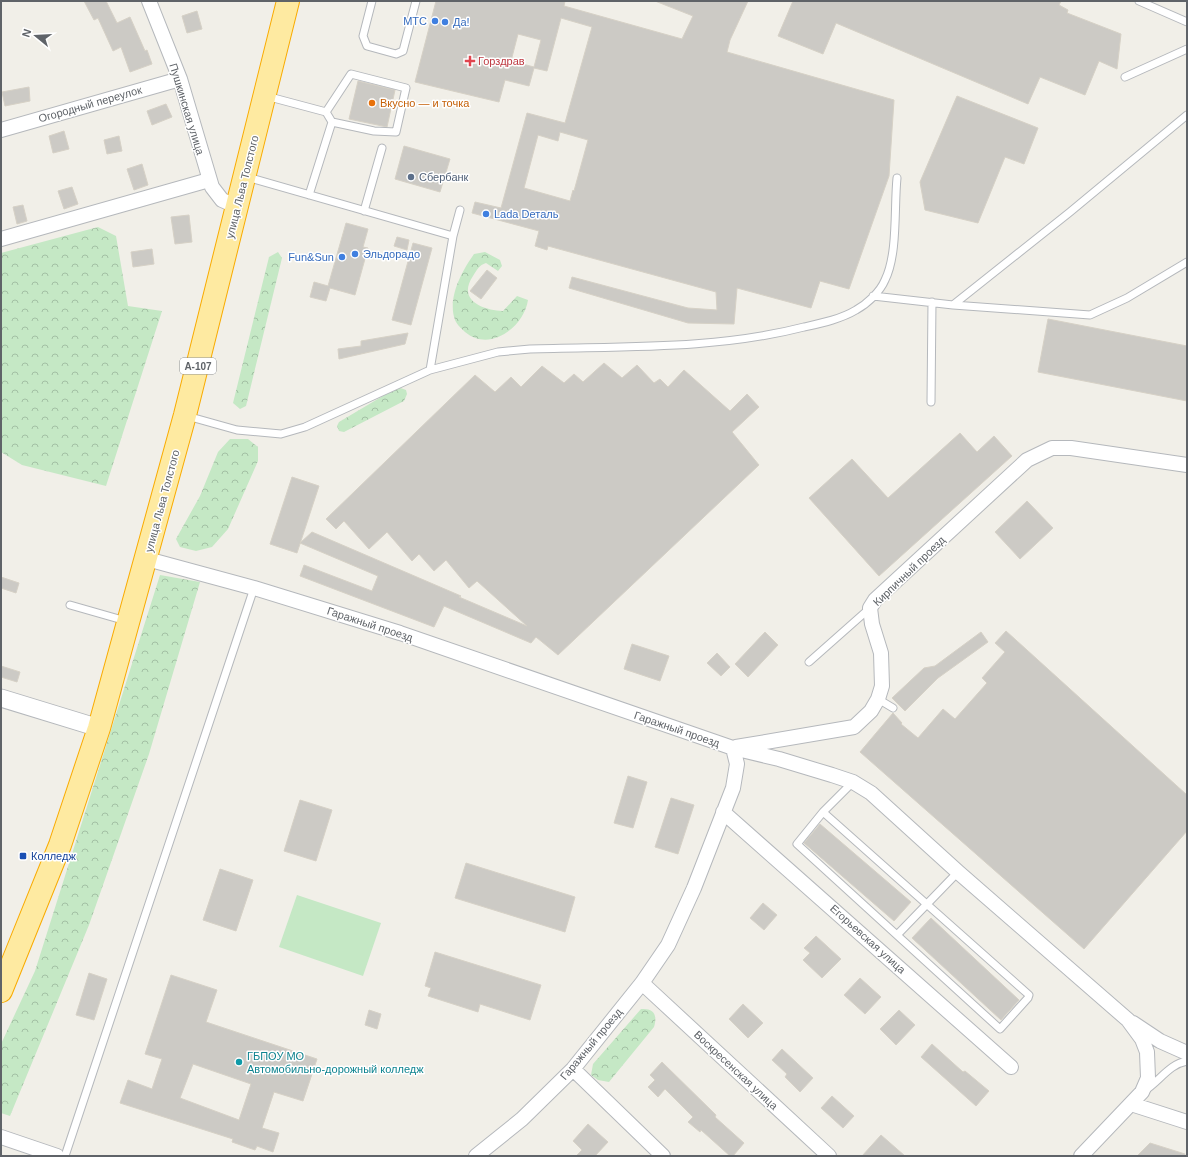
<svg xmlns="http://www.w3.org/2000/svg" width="1188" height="1157" font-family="Arial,sans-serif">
	<defs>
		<pattern id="forest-crowns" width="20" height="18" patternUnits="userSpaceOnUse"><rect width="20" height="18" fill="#c5e8c5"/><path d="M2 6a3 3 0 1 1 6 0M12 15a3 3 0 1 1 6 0" fill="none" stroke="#a3c0a4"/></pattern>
	</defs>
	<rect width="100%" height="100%" fill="#f1efe8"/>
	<!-- forest -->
	<path fill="url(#forest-crowns)" d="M98,227L116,236L128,306L162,311L106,486L22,465L1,452V253Z
		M278,252L282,258L246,406L240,409L233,403L269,257Z
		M485,252L500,260L502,266L498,271L486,263C479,265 477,270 473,276C457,300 482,310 503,311L517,296L528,300C524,327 490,353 465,332C462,329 457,325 455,320C447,298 462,271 474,254Z
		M398,387L406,390L407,394L404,401L344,432L339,431L337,426L339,422Z
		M230,439H248L258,447V461L228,529L212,547L196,551L180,547L176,539L200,496L218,452Z
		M160,575L200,582L149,754L89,925L10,1116L1,1113V1044L35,971Z
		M641,1009C653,1008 658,1014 654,1027L609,1082L598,1080L591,1075L593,1064Z"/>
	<!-- park -->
	<path fill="#c5e8c5" d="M297,895L381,923L363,976L279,947Z"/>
	<!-- building -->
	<path fill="#cccac5" stroke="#d6d1c6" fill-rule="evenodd" d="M84,1H106L117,23L130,17L145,51L147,50L152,64L130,72L121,47L113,51L98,18L94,20Z
		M436,1H565L564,6L682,39L693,16L655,1H748L730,40L727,52L894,100L889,176L849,289L820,281L811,308L737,288L734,324L688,323L569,288L572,277L688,308L717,310L716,292L548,246L547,250L535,246L539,231L472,213L475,202L501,208L527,113L565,123L592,27L561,18L547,71L534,68L529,86L505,80L499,102L415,82ZM518,34L541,40L534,67L511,61ZM560,132L588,140L574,191L573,190L570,201L524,188L538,135L558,141Z
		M793,1H1061L1059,5L1068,10L1067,13L1121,34L1117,69L1099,61L1085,95L1040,77L1028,104L836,23L823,54L778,36Z
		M197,11L202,29L187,33L182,16Z
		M358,81L395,90L387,127L349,119Z
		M29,87L30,101L5,106L2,92Z
		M957,96L1038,128L1024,164L1005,157L978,223L925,210L920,182Z
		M166,104L172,117L152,125L147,111Z
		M64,131L69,149L53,153L49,136Z
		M119,136L122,151L107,154L104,140Z
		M404,146L450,159L440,192L395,179Z
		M142,164L148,185L134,190L127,169Z
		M72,187L78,204L64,209L58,191Z
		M23,205L27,221L17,224L13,207Z
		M189,215L192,242L175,244L171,217Z
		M346,223L368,229L363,247L368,248L355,295L330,288L326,301L310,297L314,282L328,286Z
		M397,237L409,240L407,250L394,246Z
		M413,243L432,248L411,325L392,320Z
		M152,249L154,264L133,267L131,252Z
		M487,270L497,278L481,299L470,291Z
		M1048,319L1187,346V401L1038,372Z
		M408,333L405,344L339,359L338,349L361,346V341Z
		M604,363L622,378L637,365L654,383L660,379L668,387L684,370L730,411L747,394L759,407L732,432L759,465L558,655L536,637L531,643L444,606L434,627L300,576L304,565L372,591L378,576L300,543L312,532L461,596L459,597L527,626L477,581L469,588L446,560L434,571L419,554L412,561L387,532L369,549L344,521L336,529L326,519L475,375L495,392L511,377L521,387L542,366L564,383L574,374L583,382Z
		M960,433L977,452L994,436L1012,456L879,576L809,498L852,459L888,498Z
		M292,477L319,486L297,553L270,544Z
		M1027,501L1053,528L1020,559L995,532Z
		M1,577L19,583L16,593L1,588Z
		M1006,631L1187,795V831L1084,949L860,752L893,713L902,723L901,724L918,738L943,709L955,719L987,683L982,678L1005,652L995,643Z
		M765,632L778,645L748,677L735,664Z
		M981,632L988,642L938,678L905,711L892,698L924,668L935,666Z
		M632,644L669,656L660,681L624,669Z
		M717,653L730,667L721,676L707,663Z
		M1,666L20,672L17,682L1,677Z
		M628,776L647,782L633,828L614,823Z
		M671,798L694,805L678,854L655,847Z
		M300,800L332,810L316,861L284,851Z
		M820,824L911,902L894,921L804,843Z
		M466,863L575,897L565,932L455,898Z
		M220,869L253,880L236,931L203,920Z
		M763,903L777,915L764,930L750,918Z
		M931,918L1019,1000L1001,1020L912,938Z
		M816,936L841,959L822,978L803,960L810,953L804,948Z
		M435,952L541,985L530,1020L480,1004L478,1012L428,996L431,988L425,986Z
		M89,973L107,979L94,1020L76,1015Z
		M171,975L217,990L206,1022L317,1059L303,1101L274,1092L262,1128L279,1133L273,1152L257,1146L255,1150L232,1142L233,1139L120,1103L128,1080L152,1089L162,1059L145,1054ZM193,1064L251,1084L239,1120L180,1098Z
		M860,978L881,997L865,1014L844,995Z
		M743,1004L763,1023L748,1038L729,1019Z
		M369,1010L381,1014L377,1029L365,1025Z
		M899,1010L915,1025L896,1045L880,1029Z
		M932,1044L963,1072L965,1071L989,1091L976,1106L921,1057Z
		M782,1049L813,1078L800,1092L785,1077L787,1074L772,1060Z
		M662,1062L716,1115L715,1117L744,1143L733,1156H730L701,1130L700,1132L688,1122L693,1117L665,1089L658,1097L648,1087L655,1080L650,1075Z
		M832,1096L854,1116L843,1128L821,1108Z
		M588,1124L608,1142L595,1156H576L582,1150L573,1141Z
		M881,1135L905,1156H862Z
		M1150,1143L1185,1154V1156H1137Z"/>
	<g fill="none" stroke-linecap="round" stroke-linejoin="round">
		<!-- service casing -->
		<g stroke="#b5b8bc" stroke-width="9">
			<path id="service" d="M372,1L363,36L367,46L396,54L403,51L416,1
				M1139,1L1187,22
				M1125,77L1187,49
				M266,96L326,112L332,122L309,195
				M326,112L351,74L406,88L396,132L374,131L332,122
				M247,177L453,236
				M364,211L382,148
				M873,296L953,305L1070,212L1187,115
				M953,305L1090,315L1127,298L1187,262
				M430,370L453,236L460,210
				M931,402L932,302
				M187,416L237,430L281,434L305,427L430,370L498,352L530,349C621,346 715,350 804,327C822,323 841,319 856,310C867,304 880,292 885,280C898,254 894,207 897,178
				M70,605L126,621
				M809,662L870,608
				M878,699L893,708
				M823,812L797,844L1000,1029L1028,998L1029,995L823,812L853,782
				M897,935L958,872
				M1144,1091C1159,1082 1169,1064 1187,1061
				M65,1156L254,588"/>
		</g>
		<!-- minor casing -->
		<g stroke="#b5b8bc" stroke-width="16">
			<path id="minor" d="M149,1L180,79L212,187L222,200L238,207
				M1,130L180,79
				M1,239L209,180
				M147,559L254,588L400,633L733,748L737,764L733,788L694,888L668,945L642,983L573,1069L522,1119L476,1156
				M736,747L854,727L871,711L878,699L882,686L881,653L872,624L870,608L875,600L1027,460L1052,448H1071L1187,465
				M733,748L779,759L832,775L853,782L871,793L958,872L1128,1020L1142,1039L1147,1052L1148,1078L1142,1092L1081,1156
				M723,812L1011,1067
				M642,983L829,1156
				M1133,1023L1160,1041L1187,1053
				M573,1069L663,1156
				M1131,1104L1187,1122
				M1,1137L57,1156"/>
		</g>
		<!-- tertiary casing -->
		<g stroke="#b5b8bc" stroke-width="19">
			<path id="tertiary" d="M1,698L99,728"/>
		</g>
		<!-- trunk casing -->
		<g stroke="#f9ab00" stroke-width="24">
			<path id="trunk" d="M1,991L60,845L99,728L185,415L288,1"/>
		</g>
		<!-- service -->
		<use href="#service" stroke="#fff" stroke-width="7"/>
		<!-- minor -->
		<use href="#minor" stroke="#fff" stroke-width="14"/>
		<!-- tertiary -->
		<use href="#tertiary" stroke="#fff" stroke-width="17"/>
		<!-- trunk -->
		<use href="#trunk" stroke="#feeaa1" stroke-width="22"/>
	</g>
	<!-- markers -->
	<g fill="#3f7fe0" stroke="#fff" stroke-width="1.5">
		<circle cx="435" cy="21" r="4"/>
		<circle cx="445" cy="22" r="4"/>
		<circle cx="486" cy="214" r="4"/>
		<circle cx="355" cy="254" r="4"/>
		<circle cx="342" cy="257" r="4"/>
	</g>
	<path fill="#e0444e" stroke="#fff" stroke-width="1.5" d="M468 55h4v4h4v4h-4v4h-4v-4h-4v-4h4z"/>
	<circle fill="#e8710a" stroke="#fff" stroke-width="1.5" cx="372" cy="103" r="4"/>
	<circle fill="#5c6f8a" stroke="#fff" stroke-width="1.5" cx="411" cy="177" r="4"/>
	<rect fill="#1a4fb4" stroke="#fff" stroke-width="1.5" x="19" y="852" width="8" height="8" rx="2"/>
	<circle fill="#0f9aa8" stroke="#fff" stroke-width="1.5" cx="239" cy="1062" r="4"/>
	<g text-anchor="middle" stroke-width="3" stroke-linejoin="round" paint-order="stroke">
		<!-- shield labels -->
		<rect fill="#fff" stroke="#8f9295" stroke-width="1" x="180" y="358" width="36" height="16" rx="3"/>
		<g font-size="10" font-weight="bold" fill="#5f6368">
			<text x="198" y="370">А-107</text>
		</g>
		<!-- shop labels -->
		<g font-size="11" fill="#366cbe" stroke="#fff" text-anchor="start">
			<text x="427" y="25" text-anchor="end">МТС</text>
			<text x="453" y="26">Да!</text>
			<text x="494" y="218">Lada Dеталь</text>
			<text x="363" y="258">Эльдорадо</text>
			<text x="334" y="261" text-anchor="end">Fun&amp;Sun</text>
		</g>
		<!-- health labels -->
		<g font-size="11" fill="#be3a42" stroke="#fff" text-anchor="start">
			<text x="478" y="65">Горздрав</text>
		</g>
		<!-- food labels -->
		<g font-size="11" fill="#c56008" stroke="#fff" text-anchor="start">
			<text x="380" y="107">Вкусно — и точка</text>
		</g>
		<!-- street labels -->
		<g font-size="11" fill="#5f6368" stroke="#fff">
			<text transform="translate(90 104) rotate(-16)" y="4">Огородный переулок</text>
			<text transform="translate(187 109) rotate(73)" y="4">Пушкинская улица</text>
			<text transform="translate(242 187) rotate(-76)" y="4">улица Льва Толстого</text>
			<text transform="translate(162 501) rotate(-75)" y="4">улица Льва Толстого</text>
			<text transform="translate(909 571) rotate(-44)" y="4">Кирпичный проезд</text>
			<text transform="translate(370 624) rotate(18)" y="4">Гаражный проезд</text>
			<text transform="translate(677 729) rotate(19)" y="4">Гаражный проезд</text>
			<text transform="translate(868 939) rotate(42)" y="4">Егорьевская улица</text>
			<text transform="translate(591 1044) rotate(-50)" y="4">Гаражный проезд</text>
			<text transform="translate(736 1070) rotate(43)" y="4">Воскресенская улица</text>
		</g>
		<!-- service labels -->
		<g font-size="11" fill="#4e5e75" stroke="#fff" text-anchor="start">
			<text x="419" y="181">Сбербанк</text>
		</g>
		<!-- transit labels -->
		<g font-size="11" fill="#164399" stroke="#fff" text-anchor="start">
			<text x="31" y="860">Колледж</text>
		</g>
		<!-- culture labels -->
		<g font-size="11" fill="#0d838f" stroke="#fff" text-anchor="start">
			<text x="247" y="1060">ГБПОУ МО<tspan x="247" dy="13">Автомобильно-дорожный колледж</tspan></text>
		</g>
	</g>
	<!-- border -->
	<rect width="1188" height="1157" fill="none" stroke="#5f6368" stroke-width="4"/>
	<!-- north arrow -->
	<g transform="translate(36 36) rotate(288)" stroke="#ffffff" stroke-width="3" paint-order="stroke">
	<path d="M0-3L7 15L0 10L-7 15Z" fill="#5f6368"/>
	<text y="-6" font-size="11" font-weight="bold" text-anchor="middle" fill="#5f6368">N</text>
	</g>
</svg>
